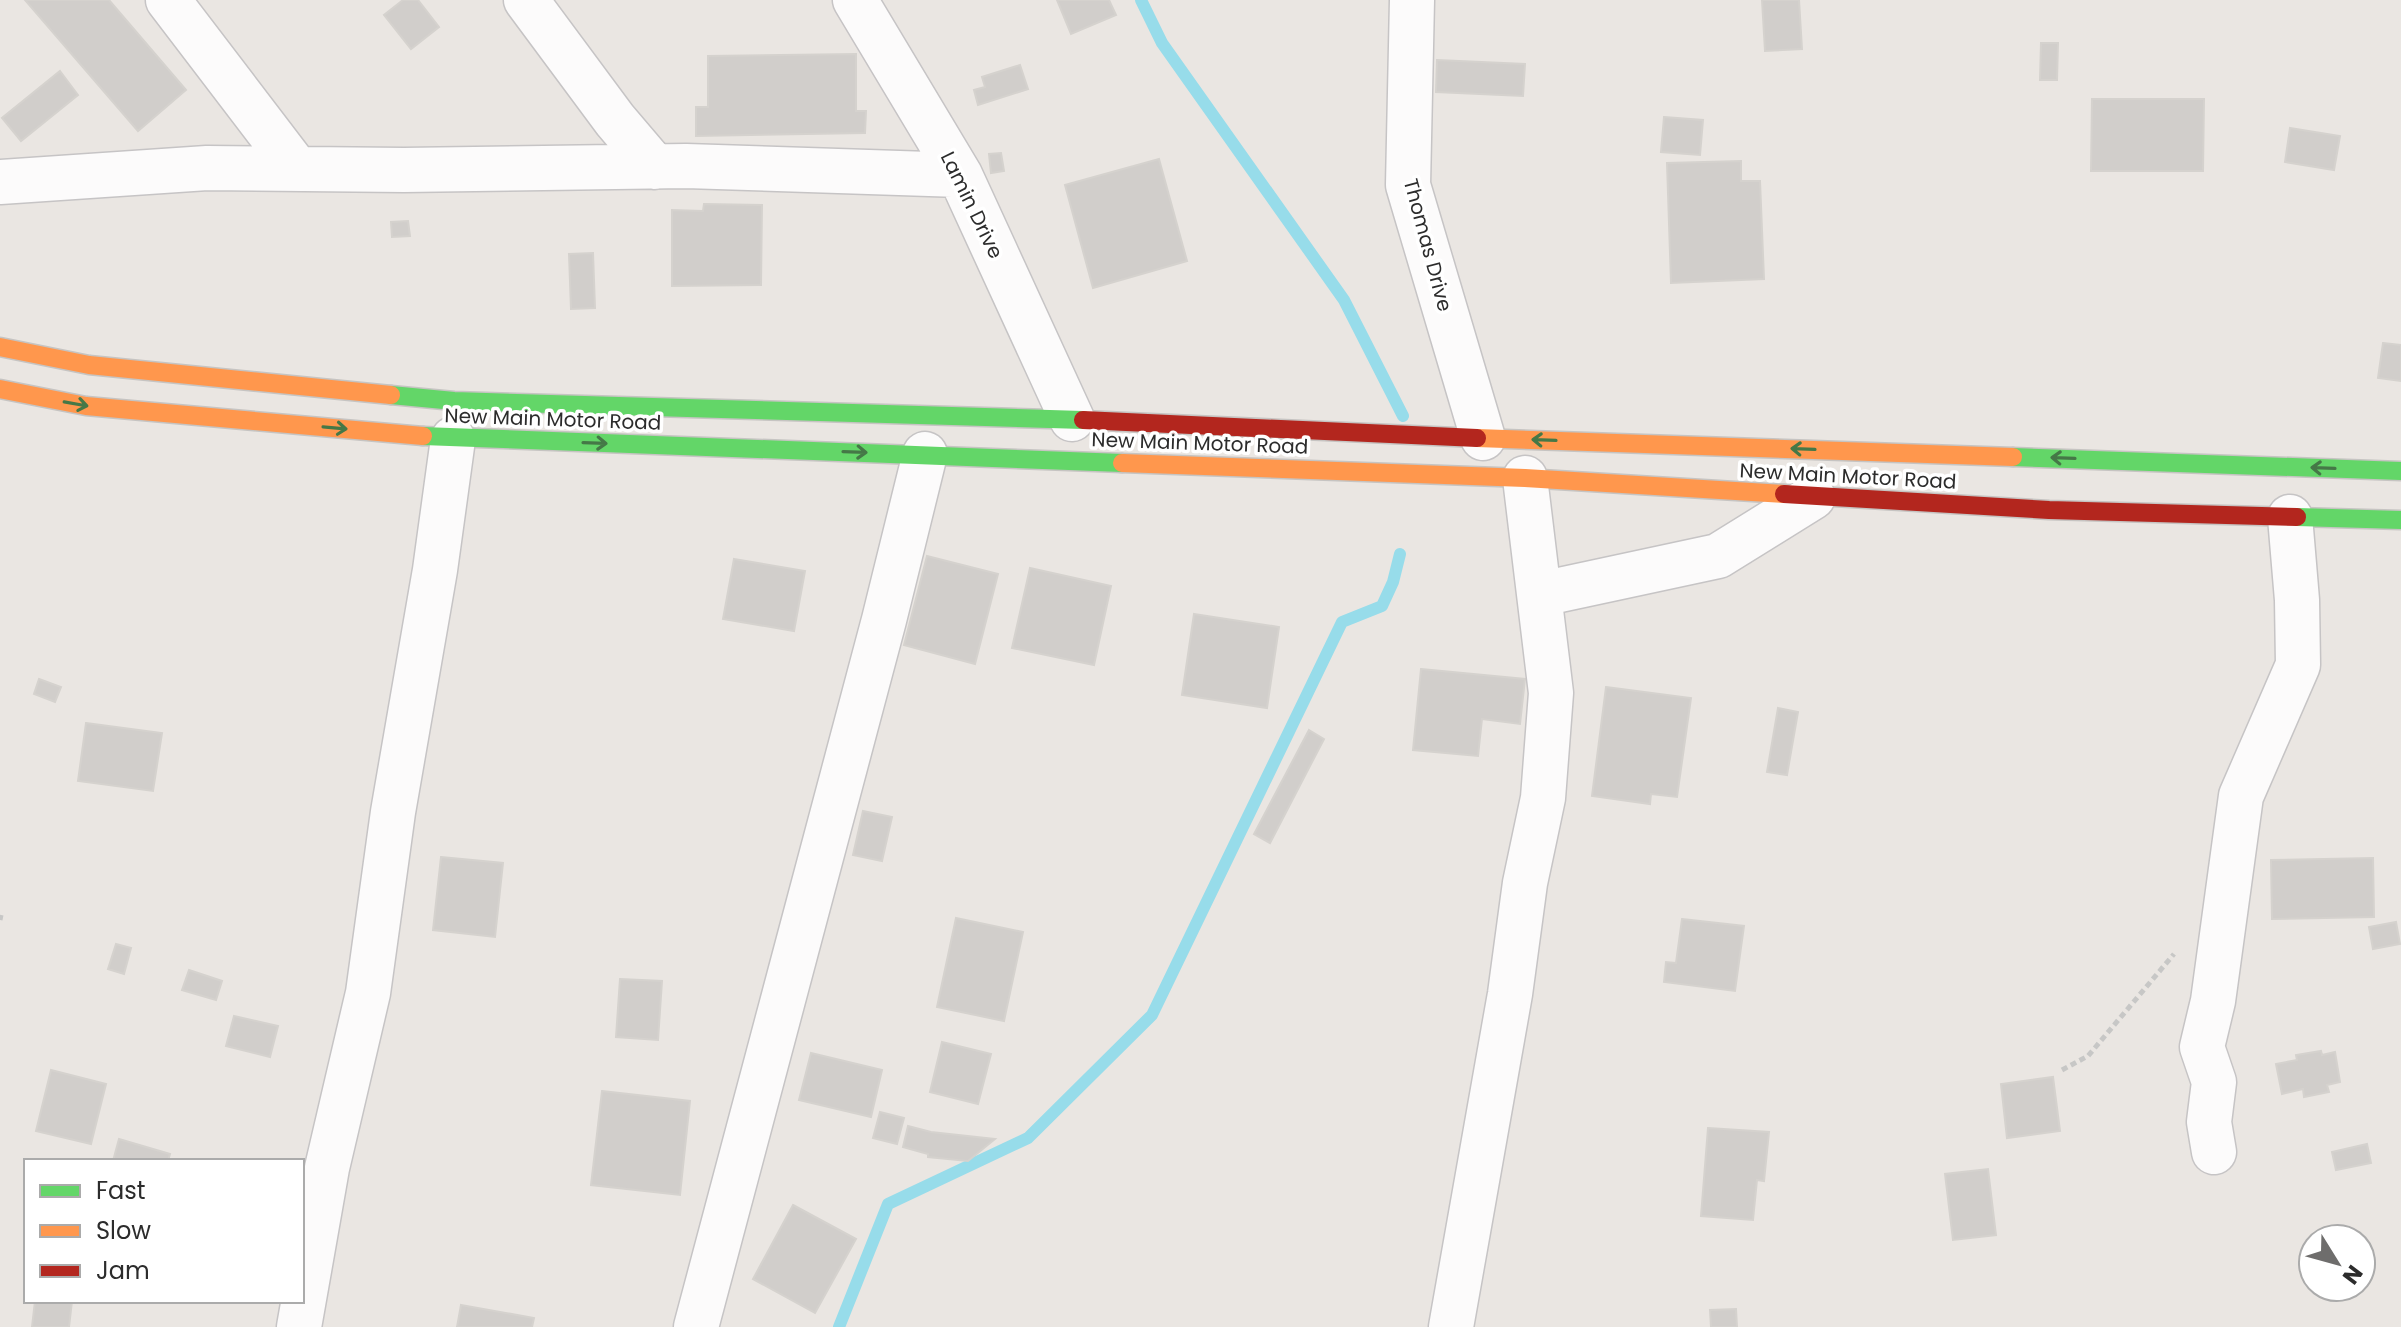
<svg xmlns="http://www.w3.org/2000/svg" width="2401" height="1327" font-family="Poppins,sans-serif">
	<rect width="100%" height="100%" fill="#eae6e2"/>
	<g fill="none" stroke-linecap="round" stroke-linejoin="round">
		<!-- stream -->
		<path stroke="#97dcea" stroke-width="12" d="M1141,0L1162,43L1344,300L1403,416
			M839,1327L888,1204L1028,1138L1152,1015L1342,622L1382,606L1393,582L1400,554"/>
	</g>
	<!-- building -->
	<path fill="#d1cecb" stroke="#d5d2ce" stroke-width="2" d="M25,0H109L186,90L138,131Z
		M403,0H418L439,27L411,49L384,15Z
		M1057,0H1109L1116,15L1071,34Z
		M1762,0H1799L1802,49L1765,51Z
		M2041,43H2058L2057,80H2040Z
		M856,54V111H866L865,133L696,136V107H708V56Z
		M1437,60L1525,64L1523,96L1436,92Z
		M1020,65L1028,89L978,105L974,90L985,87L982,77Z
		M60,71L78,95L21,141L2,118Z
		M2092,99H2204L2203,171H2091Z
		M1664,117L1703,120L1700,155L1661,152Z
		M2290,128L2340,136L2334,170L2285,162Z
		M1001,153L1004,171L991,173L989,154Z
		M1159,159L1187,261L1093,288L1065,185Z
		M1741,161V181H1760L1764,279L1671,283L1667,163Z
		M704,204L762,205L761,285L672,286V210L703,211Z
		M408,221L410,236L392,237L391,222Z
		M593,253L595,308L571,309L569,254Z
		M2383,343L2401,345V381L2378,378Z
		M927,556L998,574L975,664L904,645Z
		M734,559L805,571L794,631L723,619Z
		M1030,568L1111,586L1094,665L1012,648Z
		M1194,614L1279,627L1267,708L1182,695Z
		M1421,669L1525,679L1520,724L1482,719L1478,756L1413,750Z
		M39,679L61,687L55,702L34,694Z
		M1606,687L1691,698L1677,797L1651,794L1650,804L1592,796Z
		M1778,708L1798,712L1787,775L1767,772Z
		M86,723L162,733L153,791L78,781Z
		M1309,730L1324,739L1270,843L1254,834Z
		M863,811L892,817L882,861L853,855Z
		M441,857L503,863L495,937L433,930Z
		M2373,858L2374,917L2272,919L2271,860Z
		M956,918L1023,932L1004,1021L937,1007Z
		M1682,919L1744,926L1735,991L1664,982L1666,962L1676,963Z
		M2396,922L2400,944L2373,949L2369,927Z
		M116,944L131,948L124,974L108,969Z
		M189,970L222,981L216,1000L182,990Z
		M620,979L662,981L658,1040L616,1037Z
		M234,1016L278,1026L270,1057L226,1046Z
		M942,1042L991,1054L978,1104L930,1092Z
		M2321,1051L2322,1055L2335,1052L2340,1082L2327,1085L2329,1092L2304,1097L2303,1089L2282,1094L2276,1064L2297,1060L2296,1055Z
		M811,1053L882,1070L871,1117L799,1100Z
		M51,1070L106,1084L91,1144L36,1131Z
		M2053,1077L2060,1131L2007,1138L2001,1084Z
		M602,1091L690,1101L680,1195L591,1185Z
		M880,1112L904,1118L897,1144L873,1138Z
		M908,1126L931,1132L995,1139L968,1161L928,1157V1154L903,1147Z
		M1708,1128L1769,1132L1764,1181L1757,1180L1753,1220L1701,1216Z
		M119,1139L170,1154L168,1161H113Z
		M2367,1144L2371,1163L2336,1170L2332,1152Z
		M1988,1169L1996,1235L1953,1240L1945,1174Z
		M793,1205L856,1239L815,1313L753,1279Z
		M35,1301H72L69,1327H32Z
		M461,1305L534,1318L532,1327H457Z
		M1736,1309L1737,1327H1711L1710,1310Z"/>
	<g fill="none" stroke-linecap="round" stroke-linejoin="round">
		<!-- street casing -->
		<g stroke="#c6c4c5" stroke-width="47">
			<path id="street" d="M168,0L297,169
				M526,0L615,120L655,167
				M855,0L960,175L1072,419
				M1412,0L1408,185L1483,438
				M0,182L207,168L404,170L686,166L960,175
				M1541,594L1718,556L1813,497
				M2214,1152L2209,1122L2214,1082L2202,1047L2213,1001L2241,796L2298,665L2297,600L2290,517
				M299,1327L327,1168L368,993L393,812L435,570L453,439
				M696,1327L884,620L925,454
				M1451,1327L1510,994L1525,883L1543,798L1551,693L1525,478"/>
		</g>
		<!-- fast casing -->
		<g stroke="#c6c4c2" stroke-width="21">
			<path id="fast" d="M391,395L454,401L1083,420
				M423,436L1122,463
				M2013,457L2401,471
				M2297,517L2401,520"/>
		</g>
		<!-- slow casing -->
		<g stroke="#c6c4c2" stroke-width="21">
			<path id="slow" d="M0,347L89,365L391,395
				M0,389L86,406L423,436
				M1477,438L2013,457
				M1122,463L1525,478L1784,494"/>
		</g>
		<!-- jam casing -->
		<g stroke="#c6c4c2" stroke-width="21">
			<path id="jam" d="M1083,420L1477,438
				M1784,494L2049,510L2297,517"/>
		</g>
		<!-- path -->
		<path stroke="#c7c7c6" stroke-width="5" stroke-dasharray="6 4" stroke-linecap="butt" d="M0,920L1,915
			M2062,1070L2088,1056L2174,954"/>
		<!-- street -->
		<use href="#street" stroke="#fcfbfb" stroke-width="44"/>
		<!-- fast -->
		<use href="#fast" stroke="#63d668" stroke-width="18"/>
		<!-- slow -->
		<use href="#slow" stroke="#ff974d" stroke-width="18"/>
		<!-- jam -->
		<use href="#jam" stroke="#b3261e" stroke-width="18"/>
	</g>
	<!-- one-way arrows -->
	<defs><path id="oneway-shaft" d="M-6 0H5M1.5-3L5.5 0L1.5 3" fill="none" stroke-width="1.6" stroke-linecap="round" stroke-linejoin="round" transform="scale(2)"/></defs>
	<g stroke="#457847">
		<use href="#oneway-shaft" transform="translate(76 404) rotate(10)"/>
		<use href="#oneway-shaft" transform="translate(335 428) rotate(5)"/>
		<use href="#oneway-shaft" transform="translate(1544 440) rotate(-178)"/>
		<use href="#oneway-shaft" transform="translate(595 443) rotate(2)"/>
		<use href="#oneway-shaft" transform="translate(1803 449) rotate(-178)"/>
		<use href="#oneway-shaft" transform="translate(855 452) rotate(2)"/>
		<use href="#oneway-shaft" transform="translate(2063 458) rotate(-178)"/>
		<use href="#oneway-shaft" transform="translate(2323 468) rotate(-178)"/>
	</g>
	<g text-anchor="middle" stroke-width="7" stroke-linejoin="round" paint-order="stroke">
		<!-- street labels -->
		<g font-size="20" fill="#2c2c2c" stroke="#fff">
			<text transform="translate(972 205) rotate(64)" y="7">Lamin Drive</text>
			<text transform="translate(1428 245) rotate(75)" y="7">Thomas Drive</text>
			<text transform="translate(553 419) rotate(2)" y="7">New Main Motor Road</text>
			<text transform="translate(1200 443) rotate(2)" y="7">New Main Motor Road</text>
			<text transform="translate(1848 476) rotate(3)" y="7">New Main Motor Road</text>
		</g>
	</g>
	<!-- legend -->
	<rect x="24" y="1159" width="280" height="144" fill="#ffffff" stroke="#ababab" stroke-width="2"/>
	<rect x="40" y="1185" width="40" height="12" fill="#63d668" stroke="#ababab" stroke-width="2"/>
	<text x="96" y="1199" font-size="24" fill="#2c2c2c">Fast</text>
	<rect x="40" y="1225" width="40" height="12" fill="#ff974d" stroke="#ababab" stroke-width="2"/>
	<text x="96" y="1239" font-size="24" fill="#2c2c2c">Slow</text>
	<rect x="40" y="1265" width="40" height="12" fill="#b3261e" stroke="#ababab" stroke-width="2"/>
	<text x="96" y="1279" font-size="24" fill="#2c2c2c">Jam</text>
	<!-- north arrow -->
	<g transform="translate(2337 1263) rotate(127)"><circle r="38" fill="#ffffff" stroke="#ababab" stroke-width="2"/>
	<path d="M0-6L14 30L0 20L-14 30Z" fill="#6e6d6c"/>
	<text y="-12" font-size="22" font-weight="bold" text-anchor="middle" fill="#2c2c2c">N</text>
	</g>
</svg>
